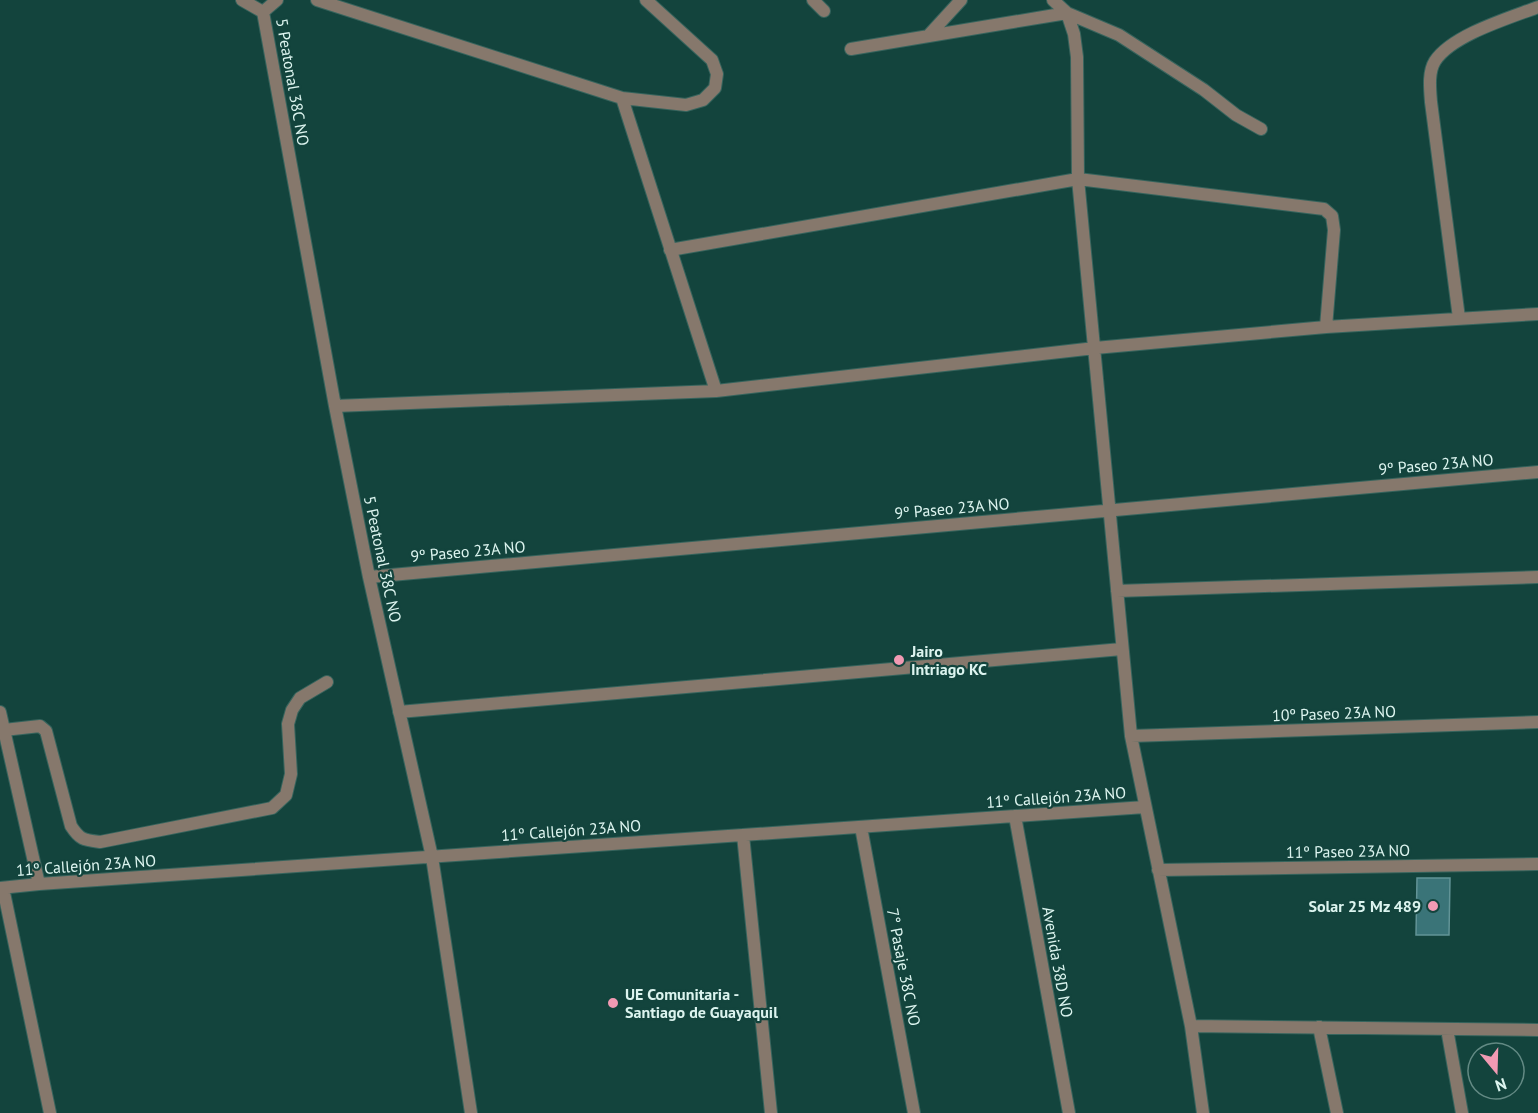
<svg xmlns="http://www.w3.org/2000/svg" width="1538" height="1113" font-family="'PT Sans',sans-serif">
	<rect width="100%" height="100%" fill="#13443d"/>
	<!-- building -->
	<path fill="#3a7478" stroke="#629497" stroke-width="1.5" d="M1417,878H1450L1449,935H1416Z"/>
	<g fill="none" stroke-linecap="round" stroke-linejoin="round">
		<!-- service casing -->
		<g stroke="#37645d" stroke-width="14">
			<path id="service" d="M4,730L40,726L46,731L71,826C80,840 84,840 100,842L272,808L286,795L291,774L288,724L292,710L300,698L327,682"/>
		</g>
		<!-- minor casing -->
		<g stroke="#37645d" stroke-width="14">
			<path id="minor" d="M242,0L263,12L277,0
				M317,0L622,98L686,105L703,100L715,88L717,74L712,60L646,0
				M813,0L824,11
				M1053,0L1067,13L1119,35L1204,90L1236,115L1261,129
				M263,12L335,406L369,577L432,857L471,1113
				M1067,13L1074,34L1077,57L1078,179L1131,736L1191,1026L1203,1113
				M928,36L961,0
				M851,49L1067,13
				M622,98L716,391
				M670,250L1078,179L1324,209L1332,216L1334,230L1326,327
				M1459,318L1431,102C1430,89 1428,72 1435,61C1452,35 1509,18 1538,7
				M335,406L716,391L1095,348L1326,327L1538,314
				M369,577L1538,472
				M1117,591L1538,577
				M0,712L39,884
				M399,712L1122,649
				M1131,736L1538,722
				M1015,816L1069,1113
				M861,827L914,1113
				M743,835L771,1113
				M1158,870L1538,864
				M0,888L39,884L1145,807
				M3,888L50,1113
				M1191,1026L1538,1030
				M1319,1027L1337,1113
				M1447,1029L1462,1113"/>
		</g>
		<!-- service -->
		<use href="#service" stroke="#86786c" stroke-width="12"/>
		<!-- minor -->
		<use href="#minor" stroke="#86786c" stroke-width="12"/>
	</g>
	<!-- markers -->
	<g fill="#f19ab3" stroke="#13443d" stroke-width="2">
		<circle cx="899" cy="660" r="6"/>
		<circle cx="1433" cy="906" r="6"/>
		<circle cx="613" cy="1003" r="6"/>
	</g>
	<g text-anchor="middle" stroke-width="4.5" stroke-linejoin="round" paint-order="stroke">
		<!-- street labels -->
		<g font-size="16" fill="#dcf4ef" stroke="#13443d">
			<text transform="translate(293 82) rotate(80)" y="6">5 Peatonal 38C NO</text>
			<text transform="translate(1436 464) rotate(-5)" y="6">9º Paseo 23A NO</text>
			<text transform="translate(952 508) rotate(-5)" y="6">9º Paseo 23A NO</text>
			<text transform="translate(468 551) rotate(-5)" y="6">9º Paseo 23A NO</text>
			<text transform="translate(383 559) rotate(78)" y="6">5 Peatonal 38C NO</text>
			<text transform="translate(1334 713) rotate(-2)" y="6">10º Paseo 23A NO</text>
			<text transform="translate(1056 797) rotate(-4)" y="6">11º Callejón 23A NO</text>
			<text transform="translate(571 830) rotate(-4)" y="6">11º Callejón 23A NO</text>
			<text transform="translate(1348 851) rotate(-1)" y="6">11º Paseo 23A NO</text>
			<text transform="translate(86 865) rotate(-4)" y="6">11º Callejón 23A NO</text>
			<text transform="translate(1058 962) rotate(80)" y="6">Avenida 38D NO</text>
			<text transform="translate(904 967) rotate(79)" y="6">7° Pasaje 38C NO</text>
		</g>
		<!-- poi labels -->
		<g font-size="16" font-weight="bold" fill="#dcf4ef" stroke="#13443d" text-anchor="start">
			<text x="911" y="657">Jairo<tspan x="911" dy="18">Intriago KC</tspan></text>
			<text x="1421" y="912" text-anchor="end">Solar 25 Mz 489</text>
			<text x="625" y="1000">UE Comunitaria -<tspan x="625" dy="18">Santiago de Guayaquil</tspan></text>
		</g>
	</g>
	<!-- north arrow -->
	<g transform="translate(1496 1071) rotate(161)"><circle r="28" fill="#13443d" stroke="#638a84" stroke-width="1.5"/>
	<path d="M0-4.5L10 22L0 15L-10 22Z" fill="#f19ab3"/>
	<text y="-9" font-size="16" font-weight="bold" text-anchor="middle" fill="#dcf4ef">N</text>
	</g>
</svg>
